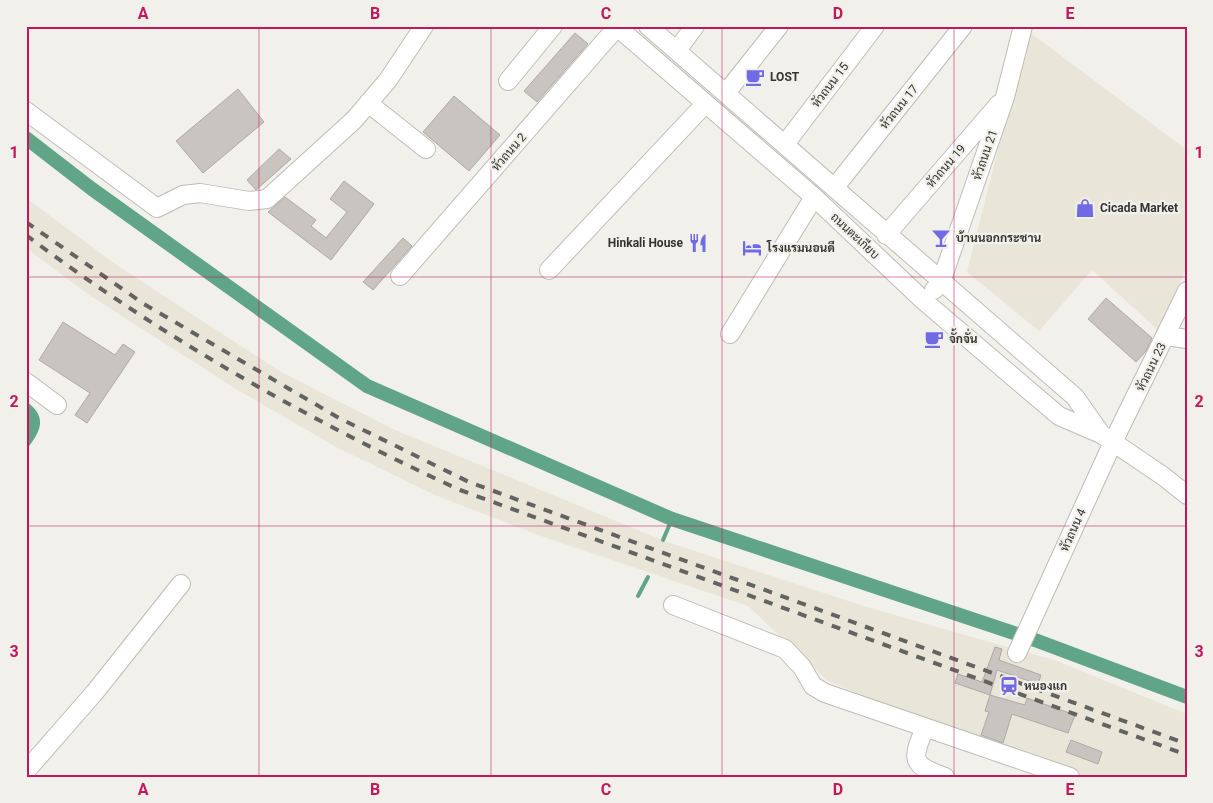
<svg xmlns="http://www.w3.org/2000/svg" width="1213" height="803" font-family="Roboto,Sarabun,sans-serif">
	<rect width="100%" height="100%" fill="#f2f0ea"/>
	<!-- built -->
	<path fill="#e9e5d9" d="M1028,31L1187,150V267L1158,330L1092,270L1039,331L967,272Z
		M26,198L118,266L281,372L395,430L667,542L867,607L1057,661L1187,714V777H1086L884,705L828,681L748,606L538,535L435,495L336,447L236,389L89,295L26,248Z"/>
	<!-- water -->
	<path fill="#60a585" d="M26,401C49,418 40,432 26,450Z"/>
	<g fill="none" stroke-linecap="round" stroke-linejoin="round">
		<!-- stream -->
		<path stroke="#60a585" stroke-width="4" d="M663,540L672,519
			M638,596L648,577"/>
		<!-- canal -->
		<path stroke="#60a585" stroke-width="14" d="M26,138L92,189L367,386L672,519L1035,640L1187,697"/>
	</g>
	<!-- building -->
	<path fill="#c9c4c0" stroke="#aea9a5" d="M575,33L588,44L537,102L524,91Z
		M238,89L264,122L203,173L176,141Z
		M454,96L500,135L469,171L423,132Z
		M279,149L291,159L256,190L247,180Z
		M344,181L374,204L331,260L268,212L285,197L316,220L311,226L326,238L347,212L330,199Z
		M403,238L412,246L373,290L363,282Z
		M1106,298L1152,338L1146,351L1136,362L1088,319Z
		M63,322L115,355L123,344L135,352L87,423L75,415L90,393L39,360Z
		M995,647L1002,649L999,660L1041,675L1038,684L997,670L990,695L955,683L958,674L982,682Z
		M990,695L1025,705L1027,698L1075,715L1068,733L1012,714L1003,743L981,735L989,712L985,711Z
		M1071,740L1102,752L1098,764L1066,752Z"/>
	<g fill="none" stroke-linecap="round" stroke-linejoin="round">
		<!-- minor casing -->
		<g stroke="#bdbcb6" stroke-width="20">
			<path id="minor" d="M616,26L814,197L924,301L1059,416L1101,434L1163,476L1187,495
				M648,26L1075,397L1101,434
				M677,50L695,26
				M508,81L553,26
				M726,93L779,26
				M368,103L426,149
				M26,111L157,208L183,195L200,193L249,201L267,199L354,120L388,80L424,26
				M785,144L875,26
				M835,187L963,26
				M886,235L999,104
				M549,270L705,104
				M400,276L617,27
				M934,290L941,282L1005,97L1023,26
				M730,334L814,197
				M1166,336L1187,339
				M26,382L57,405
				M673,605L785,649L802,667L813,686L825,693L1070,777
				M1017,653L1113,442L1187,291
				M925,728C911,760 911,765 945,777
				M26,771L95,692L181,584"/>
		</g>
		<!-- minor -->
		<use href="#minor" stroke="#fff" stroke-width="18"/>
		<!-- rail -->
		<path stroke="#636360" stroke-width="4" stroke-dasharray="9 9" stroke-linecap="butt" d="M26,222L144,304L339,418L469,482L1187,744
			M26,235C160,336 308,420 460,490L1187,755"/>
	</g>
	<!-- grid -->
	<path fill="none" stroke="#c2185b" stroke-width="1" stroke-opacity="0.55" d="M259,26V777M491,26V777M722,26V777M954,26V777M26,277H1187M26,526H1187"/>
	<!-- icons -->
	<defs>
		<g id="cafe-bare" transform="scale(1.5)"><path d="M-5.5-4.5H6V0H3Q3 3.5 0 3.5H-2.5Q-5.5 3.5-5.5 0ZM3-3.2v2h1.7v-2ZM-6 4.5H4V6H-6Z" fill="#706be5" stroke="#f2f0ea" stroke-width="2.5" paint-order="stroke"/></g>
		<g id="shop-bare" transform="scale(1.5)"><path d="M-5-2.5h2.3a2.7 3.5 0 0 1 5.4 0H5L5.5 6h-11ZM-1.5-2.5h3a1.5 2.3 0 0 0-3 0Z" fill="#706be5" stroke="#f2f0ea" stroke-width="2.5" paint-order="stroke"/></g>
		<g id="bar-bare" transform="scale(1.5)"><path d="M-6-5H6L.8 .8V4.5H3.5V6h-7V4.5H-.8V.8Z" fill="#706be5" stroke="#f2f0ea" stroke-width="2.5" paint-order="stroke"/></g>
		<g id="restaurant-bare" transform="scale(1.5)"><path d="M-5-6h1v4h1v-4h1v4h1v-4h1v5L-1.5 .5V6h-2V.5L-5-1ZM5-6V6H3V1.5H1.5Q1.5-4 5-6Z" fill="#706be5" stroke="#f2f0ea" stroke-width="2.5" paint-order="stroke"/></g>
		<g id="hotel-bare" transform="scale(1.5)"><path d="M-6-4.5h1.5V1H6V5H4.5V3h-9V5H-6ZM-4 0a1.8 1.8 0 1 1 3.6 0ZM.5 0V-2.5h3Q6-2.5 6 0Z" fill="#706be5" stroke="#f2f0ea" stroke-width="2.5" paint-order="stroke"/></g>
		<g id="station-bare" transform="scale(1.5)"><path d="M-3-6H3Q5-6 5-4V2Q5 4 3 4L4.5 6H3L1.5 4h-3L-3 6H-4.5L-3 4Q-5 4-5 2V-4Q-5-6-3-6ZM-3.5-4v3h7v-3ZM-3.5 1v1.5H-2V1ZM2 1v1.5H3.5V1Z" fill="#706be5" stroke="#f2f0ea" stroke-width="2.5" paint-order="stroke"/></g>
	</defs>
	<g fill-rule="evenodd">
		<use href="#cafe-bare" x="755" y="77"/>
		<use href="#shop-bare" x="1085" y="208"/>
		<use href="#bar-bare" x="941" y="238"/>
		<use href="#restaurant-bare" x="698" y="243"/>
		<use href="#hotel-bare" x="752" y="248"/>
		<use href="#cafe-bare" x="934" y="339"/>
		<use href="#station-bare" x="1009" y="686"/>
	</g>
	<g text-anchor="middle" stroke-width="4.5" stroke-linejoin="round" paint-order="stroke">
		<!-- poi labels -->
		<g font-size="12" font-weight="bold" fill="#333331" stroke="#f2f0ea" text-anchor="start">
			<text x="770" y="81">LOST</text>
			<text x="1100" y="212">Cicada Market</text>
			<text x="956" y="242">บ้านนอกกระชาน</text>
			<text x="683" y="247" text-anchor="end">Hinkali House</text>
			<text x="767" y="252">โรงแรมนอนดี</text>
			<text x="949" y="343">จั้กจั่น</text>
			<text x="1024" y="690">หนองแก</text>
		</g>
		<!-- street labels -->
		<g font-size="12" fill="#333331" stroke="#f2f0ea">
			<text transform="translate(830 85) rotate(-53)" y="4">หัวถนน 15</text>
			<text transform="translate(899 107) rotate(-51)" y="4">หัวถนน 17</text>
			<text transform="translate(509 152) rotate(-49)" y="4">หัวถนน 2</text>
			<text transform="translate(985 155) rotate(-71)" y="4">หัวถนน 21</text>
			<text transform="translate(946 166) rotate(-49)" y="4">หัวถนน 19</text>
			<text transform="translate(855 236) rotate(43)" y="4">ถนนตะเกียบ</text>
			<text transform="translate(1151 367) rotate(-64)" y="4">หัวถนน 23</text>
			<text transform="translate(1073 530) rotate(-66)" y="4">หัวถนน 4</text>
		</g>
	</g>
	<!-- border -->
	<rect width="1213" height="803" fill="none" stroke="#f2f0ea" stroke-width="55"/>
	<rect x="28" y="28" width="1158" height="748" fill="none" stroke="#c2185b" stroke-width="2"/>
	<g font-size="16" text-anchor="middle" font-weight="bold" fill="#c2185b">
		<text x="143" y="19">A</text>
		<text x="375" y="19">B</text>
		<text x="606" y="19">C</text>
		<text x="838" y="19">D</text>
		<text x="1070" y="19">E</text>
		<text x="14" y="158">1</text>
		<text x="1199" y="158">1</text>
		<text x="14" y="407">2</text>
		<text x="1199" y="407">2</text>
		<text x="14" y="657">3</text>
		<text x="1199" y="657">3</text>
		<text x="143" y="795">A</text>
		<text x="375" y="795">B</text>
		<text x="606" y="795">C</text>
		<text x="838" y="795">D</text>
		<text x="1070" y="795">E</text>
	</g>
</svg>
